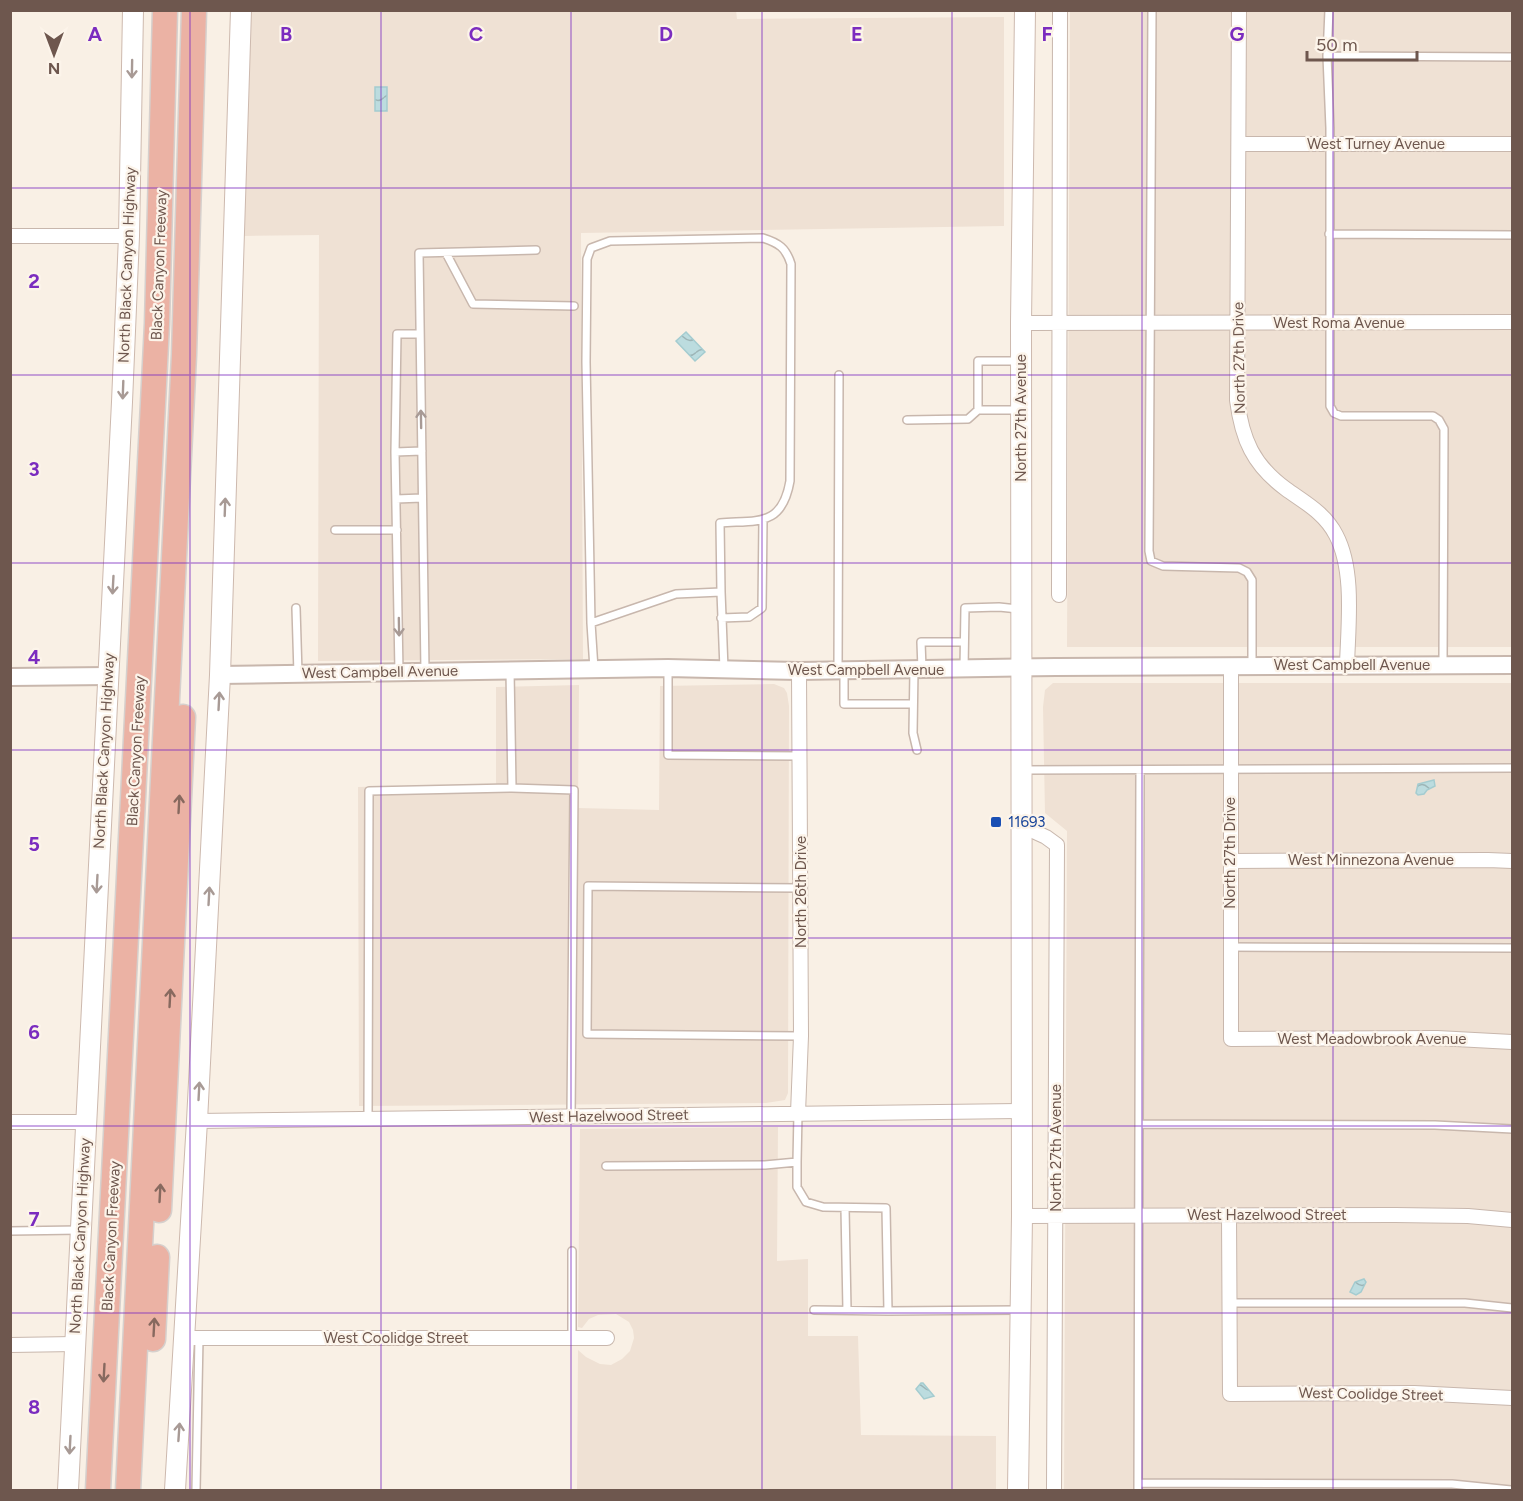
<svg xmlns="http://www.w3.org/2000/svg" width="1523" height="1501" font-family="Figtree,sans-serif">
	<defs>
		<pattern id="water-waves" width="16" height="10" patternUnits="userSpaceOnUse" patternTransform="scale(1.5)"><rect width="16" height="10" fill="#bcdcdf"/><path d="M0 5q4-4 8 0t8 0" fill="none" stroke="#9db5b7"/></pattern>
	</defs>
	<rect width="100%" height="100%" fill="#f9f0e5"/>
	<!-- residential -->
	<path fill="#efe1d4" d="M736,10L737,19L1004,17V226L581,233L583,659L318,661L319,235L244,236L249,11Z
		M1070,11H1512V647H1067Z
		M1053,683H1512V1490H1064L1067,831L1045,813L1043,707L1045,690Z
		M774,684L784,688L787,693L789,706L788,1093L785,1100L766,1103L359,1106L358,787L496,784V687L579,685L578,808L659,810L660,686Z
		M778,1127L777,1261L808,1259V1336H858L861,1435L996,1436V1490H577L578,1350L586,1357L600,1364L611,1365L622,1359L630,1351L634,1338L633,1330L629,1322L616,1314L598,1315L589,1319L582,1328L578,1327L580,1129Z"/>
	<!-- water -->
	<path fill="url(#water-waves)" stroke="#a4ccd0" stroke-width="1.5" d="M375,87H387V111H375Z
		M686,332L705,352L695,361L676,341Z
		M1434,780L1435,786L1427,790L1424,794L1418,795L1416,793L1418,784Z
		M1364,1279L1366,1282L1361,1292L1356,1295L1350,1292L1355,1282Z
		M921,1383H923L934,1396L924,1399L916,1389Z"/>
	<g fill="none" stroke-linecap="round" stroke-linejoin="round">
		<!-- service casing -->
		<g stroke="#c8b7ad" stroke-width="10">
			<path id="service" d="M1152,10L1149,551L1151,561L1163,566L1239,568L1247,572L1252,580V666
				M1329,10L1327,56L1330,128V406L1334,413L1341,416H1433L1439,420L1444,429L1443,664
				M1327,56L1512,57
				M1329,234L1512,235
				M446,253L473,304L574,306
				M978,410V361H1018
				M907,420L968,419L978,410H1018
				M395,452L422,451
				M396,499L422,498
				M335,530H397
				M296,608L298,674
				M721,618L749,617L762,608L763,520
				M591,623L586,362L587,259L591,248L610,241L763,238C779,243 786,248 791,264L790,481C782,527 758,520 720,523L721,592
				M594,669L591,623L676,594L721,592L724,669
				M668,669V755L801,756
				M922,669L921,642H964
				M964,669L965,608L999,607L1019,609
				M838,670L839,375
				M914,670L913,733L917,750
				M425,671L419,253L536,250
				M510,671L512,788
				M844,671V704H913
				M399,672L395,452L397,334H420
				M1024,770L1512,768
				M801,888L588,886L587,1034L801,1036
				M1230,947L1512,948
				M368,1118L369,791L512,788L574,790L571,1116
				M1140,1124L1435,1125L1512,1129
				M797,1162V1187L806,1202L823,1207L886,1208L888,1311L814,1310
				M606,1166L765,1165L797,1162L798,1113
				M845,1208L847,1310
				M10,1231L80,1230
				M572,1251V1338
				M1228,1303H1465L1512,1308
				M888,1311L1017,1310
				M1139,1483L1452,1484L1511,1490
				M196,1490L199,1338
				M1138,1490L1140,770"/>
		</g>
		<!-- minor casing -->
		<g stroke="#c8b7ad" stroke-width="16">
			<path id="minor" d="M1239,10L1237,400C1242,439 1253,465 1286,489C1304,502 1325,513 1336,535C1355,571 1348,626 1347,666
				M1239,144H1512
				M10,236H129
				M1021,323L1512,322
				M1059,595L1060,10
				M1231,666V1039L1437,1038L1512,1042
				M1022,826L1046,837L1057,845L1054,1490
				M1230,861L1488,860L1512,861
				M798,1113L801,1036L799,671
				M197,1121L1021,1111
				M10,1122H85
				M1022,1216L1395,1215L1468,1216L1512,1220
				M1229,1216L1230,1394L1414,1393L1512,1398
				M185,1338H607
				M10,1345L75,1344"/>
		</g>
		<!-- tertiary casing -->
		<g stroke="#c8b7ad" stroke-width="20">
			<path id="tertiary" d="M220,675L668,668L799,671L1056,667L1512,665
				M10,677L108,676"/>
		</g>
		<!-- secondary casing -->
		<g stroke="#cdb9ae" stroke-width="22">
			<path id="secondary" d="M68,1490L122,402L129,236L133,10
				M175,1490L197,1121L220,675L241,10
				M1018,1490L1022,1216L1021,323L1025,10"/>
		</g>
		<!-- motorway casing -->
		<g stroke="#d6d0cd" stroke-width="27">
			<path id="motorway" d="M159,1210L183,717
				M153,1339L157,1257
				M98,1490L157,324L165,10
				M128,1490L184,355L194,10"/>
		</g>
		<!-- service -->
		<use href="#service" stroke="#fff" stroke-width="7"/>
		<!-- minor -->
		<use href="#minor" stroke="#fff" stroke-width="14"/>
		<!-- tertiary -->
		<use href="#tertiary" stroke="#fff" stroke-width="16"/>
		<!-- secondary -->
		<use href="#secondary" stroke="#fff" stroke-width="20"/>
		<!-- motorway -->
		<use href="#motorway" stroke="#ebb2a4" stroke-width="24"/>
	</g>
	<!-- one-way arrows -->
	<defs><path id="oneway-shaft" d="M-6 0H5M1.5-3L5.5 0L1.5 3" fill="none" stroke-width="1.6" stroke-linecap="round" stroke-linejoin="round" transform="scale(1.5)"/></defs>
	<g stroke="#a89a95">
		<use href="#oneway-shaft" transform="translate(132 69) rotate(91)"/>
		<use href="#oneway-shaft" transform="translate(123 390) rotate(92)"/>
		<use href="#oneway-shaft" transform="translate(421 419) rotate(-91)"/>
		<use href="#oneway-shaft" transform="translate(225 507) rotate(-88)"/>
		<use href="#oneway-shaft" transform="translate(113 585) rotate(93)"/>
		<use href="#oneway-shaft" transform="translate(399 627) rotate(89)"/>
		<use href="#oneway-shaft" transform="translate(219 701) rotate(-87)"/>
		<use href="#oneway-shaft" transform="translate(97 884) rotate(93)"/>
		<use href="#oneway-shaft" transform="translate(209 896) rotate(-87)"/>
		<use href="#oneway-shaft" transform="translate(199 1091) rotate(-87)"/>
		<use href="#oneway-shaft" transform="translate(179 1432) rotate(-86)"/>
		<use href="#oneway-shaft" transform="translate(70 1445) rotate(93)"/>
	</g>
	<g stroke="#87695f">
		<use href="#oneway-shaft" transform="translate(179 804) rotate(-87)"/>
		<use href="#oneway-shaft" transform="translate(170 998) rotate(-87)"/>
		<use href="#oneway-shaft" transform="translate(160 1193) rotate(-87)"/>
		<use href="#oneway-shaft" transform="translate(154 1327) rotate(-87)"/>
		<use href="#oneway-shaft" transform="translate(104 1373) rotate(93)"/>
	</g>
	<!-- grid -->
	<path fill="none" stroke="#7b2cbf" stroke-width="1.5" stroke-opacity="0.55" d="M190,10V1490M381,10V1490M571,10V1490M762,10V1490M952,10V1490M1142,10V1490M1333,10V1490M10,188H1512M10,375H1512M10,563H1512M10,750H1512M10,938H1512M10,1126H1512M10,1313H1512"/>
	<!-- markers -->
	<rect fill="#1a4fb4" stroke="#fcf4ea" stroke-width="2" x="990" y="816" width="12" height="12" rx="3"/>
	<g text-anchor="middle" stroke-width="4.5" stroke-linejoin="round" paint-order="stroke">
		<!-- street labels -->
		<g font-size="15" fill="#6e574e" stroke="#fcf4ea">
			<text x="1376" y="149">West Turney Avenue</text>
			<text transform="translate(127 265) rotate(-88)" y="5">North Black Canyon Highway</text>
			<text transform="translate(159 265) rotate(-88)" y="5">Black Canyon Freeway</text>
			<text x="1339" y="328">West Roma Avenue</text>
			<text transform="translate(1239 358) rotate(-91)" y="5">North 27th Drive</text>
			<text transform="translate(1021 418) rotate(-90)" y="5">North 27th Avenue</text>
			<text x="1352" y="670">West Campbell Avenue</text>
			<text x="866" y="675">West Campbell Avenue</text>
			<text transform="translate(380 672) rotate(-1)" y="5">West Campbell Avenue</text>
			<text transform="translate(104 751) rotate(-87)" y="5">North Black Canyon Highway</text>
			<text transform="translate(136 751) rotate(-87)" y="5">Black Canyon Freeway</text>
			<text transform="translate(1230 853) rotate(-90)" y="5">North 27th Drive</text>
			<text x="1371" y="865">West Minnezona Avenue</text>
			<text transform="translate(801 892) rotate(-90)" y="5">North 26th Drive</text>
			<text x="1372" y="1044">West Meadowbrook Avenue</text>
			<text transform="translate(609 1116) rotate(-1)" y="5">West Hazelwood Street</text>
			<text transform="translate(1056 1148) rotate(-90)" y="5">North 27th Avenue</text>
			<text x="1267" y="1220">West Hazelwood Street</text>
			<text transform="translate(80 1236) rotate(-87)" y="5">North Black Canyon Highway</text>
			<text transform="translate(111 1236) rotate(-87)" y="5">Black Canyon Freeway</text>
			<text x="396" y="1343">West Coolidge Street</text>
			<text transform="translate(1371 1394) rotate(1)" y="5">West Coolidge Street</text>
		</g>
		<!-- transit labels -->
		<g font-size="15" fill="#164399" stroke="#fcf4ea" text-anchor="start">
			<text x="1008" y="827">11693</text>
		</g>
	</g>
	<g font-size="20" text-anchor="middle" font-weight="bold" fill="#7b2cbf" stroke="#fcf4ea" stroke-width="4.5" stroke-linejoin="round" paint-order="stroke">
		<text x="95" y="41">A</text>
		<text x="286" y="41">B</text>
		<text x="476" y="41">C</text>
		<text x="666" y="41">D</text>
		<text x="857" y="41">E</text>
		<text x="1047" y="41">F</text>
		<text x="1237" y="41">G</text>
		<text x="34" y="288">2</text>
		<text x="34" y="476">3</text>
		<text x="34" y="664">4</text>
		<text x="34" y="851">5</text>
		<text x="34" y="1039">6</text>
		<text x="34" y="1226">7</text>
		<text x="34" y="1414">8</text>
	</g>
	<!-- border -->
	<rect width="1523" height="1501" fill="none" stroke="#6e574e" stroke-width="24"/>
	<!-- north arrow -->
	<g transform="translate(54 54) rotate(180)" stroke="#fcf4ea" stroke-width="4.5" paint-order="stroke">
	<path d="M0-4.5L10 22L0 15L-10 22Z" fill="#6e574e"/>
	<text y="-9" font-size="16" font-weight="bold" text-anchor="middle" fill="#6e574e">N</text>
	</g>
	<!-- scale -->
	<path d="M1307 51v9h110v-9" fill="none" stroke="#6e574e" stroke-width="3"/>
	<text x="1316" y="51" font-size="18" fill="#6e574e" stroke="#fcf4ea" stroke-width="4.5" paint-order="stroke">50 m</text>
</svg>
